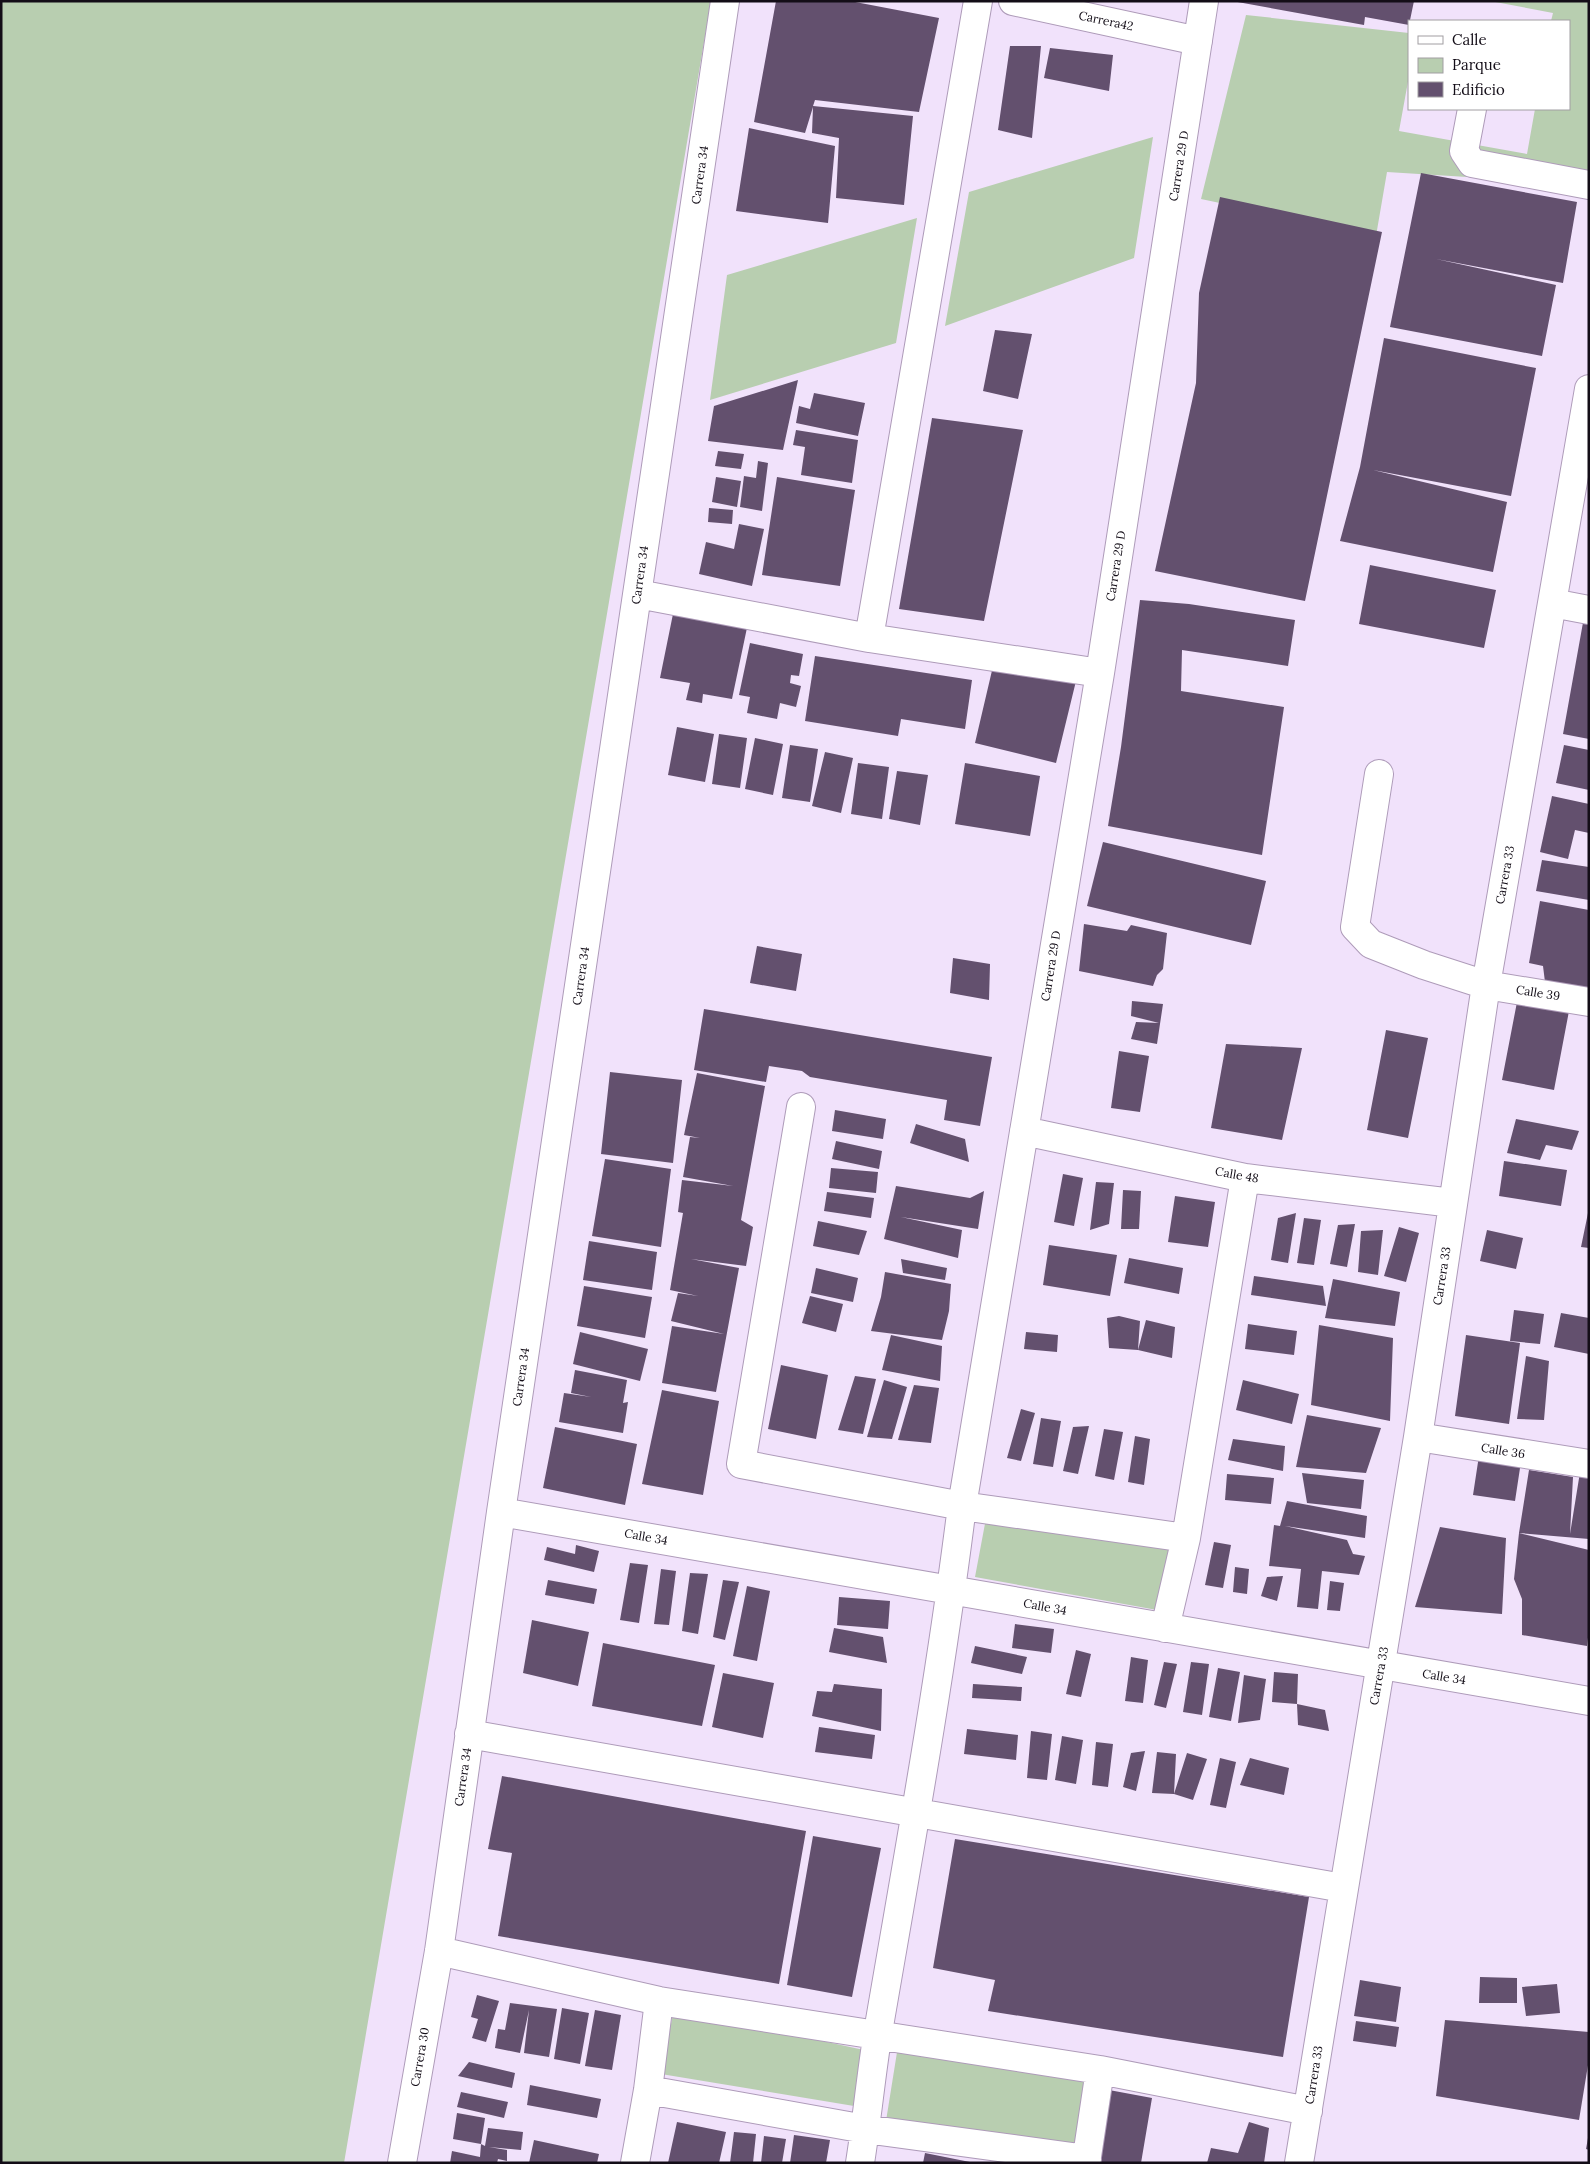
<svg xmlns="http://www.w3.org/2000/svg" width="1590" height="2164" font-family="Lora,serif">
	<rect width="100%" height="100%" fill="#f1e2fb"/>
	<!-- green -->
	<path fill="#b8ceb0" d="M1,1H711L344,2163H1Z
		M1490,1H1589V173L1499,179L1387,172L1376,236L1201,199L1246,15L1409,33V76L1399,131L1527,154L1535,109H1569V21H1551L1553,13Z
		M1153,137L1134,258L945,326L969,192Z
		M917,218L896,343L710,400L727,275Z
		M987,1513L1172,1546L1157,1610L975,1577Z
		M674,2009L864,2050L854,2106L661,2074Z
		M898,2046L1090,2083L1074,2152L886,2121Z"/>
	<!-- building -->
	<path fill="#63506e" d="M776,1H850L939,18L919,112L815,100L813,106L913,116L904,205L836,198L839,138L812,133L813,107L805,133L754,122Z
		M1232,1H1414L1409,25L1365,17L1364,25Z
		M1010,46H1041L1032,138L998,130Z
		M1050,48L1113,55L1109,91L1044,78Z
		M749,128L835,146L828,223L736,211Z
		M1421,173L1577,202L1563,283L1436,259L1556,285L1542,356L1390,327Z
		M1220,197L1382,232L1305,601L1155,571L1196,383L1199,293Z
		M995,330L1032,334L1018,399L983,391Z
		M1384,338L1536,368L1511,496L1373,470L1507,502L1493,572L1340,541L1360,467Z
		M798,380L783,450L708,441L714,406Z
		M814,393L865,403L858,436L796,423L799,406L810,409Z
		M932,418L1023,430L984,621L899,609Z
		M796,430L858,440L852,483L801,475L805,447L793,445Z
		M718,451L744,454L741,469L715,466Z
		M758,461L768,463L762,511L740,507L744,476L756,478Z
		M716,477L741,481L737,507L712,502Z
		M777,477L855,490L840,586L762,575Z
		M709,508L733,510L732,524L708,522Z
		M739,524L764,529L752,586L699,574L706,542L734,549Z
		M1370,565L1496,590L1484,648L1359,624Z
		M1140,600L1189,604L1295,620L1288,666L1182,650L1181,691L1284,707L1262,855L1108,826L1121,747Z
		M674,609L748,623L732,699L703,694L702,703L686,700L690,683L660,678Z
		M1584,617H1589V739L1563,734Z
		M750,643L803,654L799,676L791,675L790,683L801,686L796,707L780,703L777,719L747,713L750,697L739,695Z
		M815,656L972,680L965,729L901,719L898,736L805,721Z
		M994,662L1076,681L1056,763L975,743Z
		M677,727L714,734L705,782L668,775Z
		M719,734L747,738L740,788L712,784Z
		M755,738L783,744L773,795L745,789Z
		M790,745L818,749L810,802L782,798Z
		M1564,745L1589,750V790L1556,783Z
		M825,752L853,758L841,813L812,806Z
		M858,763L889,767L882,819L851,814Z
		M965,763L1040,776L1030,836L955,824Z
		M897,771L928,775L920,825L889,819Z
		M1552,796L1589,804V833L1575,830L1568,859L1540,852Z
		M1103,842L1266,881L1251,945L1087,906Z
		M1542,860L1589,867V900L1536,891Z
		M1540,901L1589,910V988L1545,982L1543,966L1529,963Z
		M1084,924L1127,931L1131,925L1167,933L1163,969L1157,975L1153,986L1079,971Z
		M757,946L802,954L796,991L750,983Z
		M953,958L990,964L989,1000L950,993Z
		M1132,1001L1163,1004L1157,1044L1131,1039L1136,1022L1159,1023L1131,1016Z
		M1517,1002L1569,1011L1554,1090L1502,1080Z
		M704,1009L992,1057L980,1126L944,1120L947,1100L810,1077L802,1071L769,1066L766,1082L694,1070Z
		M1386,1030L1428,1038L1408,1138L1367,1130Z
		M1226,1044L1302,1048L1282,1140L1211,1128Z
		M1119,1051L1149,1056L1140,1112L1111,1108Z
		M610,1072L682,1080L673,1163L601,1154Z
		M697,1073L765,1086L741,1220L753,1227L746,1266L691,1259L739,1268L716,1392L662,1383L672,1326L724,1334L671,1321L678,1293L698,1296L670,1290L683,1213L678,1212L682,1180L733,1186L683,1177L690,1137L700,1138L684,1135Z
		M835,1110L886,1119L883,1139L832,1131Z
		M1516,1119L1579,1131L1572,1150L1546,1145L1540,1160L1507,1153Z
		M916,1124L965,1139L969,1162L910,1143Z
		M836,1141L882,1151L879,1169L832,1159Z
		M605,1159L671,1169L661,1247L592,1236Z
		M1504,1161L1567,1170L1561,1206L1499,1196Z
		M831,1168L878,1172L876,1193L829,1188Z
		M1063,1174L1083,1178L1074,1226L1054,1222Z
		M1096,1182L1114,1183L1109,1224L1090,1230Z
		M896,1186L970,1198L984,1191L978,1229L901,1217L962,1230L958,1258L884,1239Z
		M1123,1190L1141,1191L1139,1229H1121Z
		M827,1192L874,1198L871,1218L824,1211Z
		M1175,1196L1215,1202L1208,1247L1168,1242Z
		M1296,1213L1288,1263L1271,1260L1278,1218Z
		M1588,1213H1589V1248L1581,1247Z
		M1304,1218L1321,1220L1314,1265L1297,1263Z
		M818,1221L867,1231L859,1255L813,1246Z
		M1355,1224L1347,1267L1330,1264L1338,1225Z
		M1399,1227L1419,1233L1406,1282L1384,1276Z
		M1383,1230L1378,1275L1358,1272L1361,1231Z
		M1487,1230L1523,1238L1516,1269L1480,1261Z
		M589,1241L657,1252L652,1290L583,1280Z
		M1049,1245L1117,1255L1110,1296L1043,1285Z
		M1129,1258L1183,1268L1179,1294L1124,1283Z
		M901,1259L947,1268L945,1280L903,1273Z
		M816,1268L858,1278L853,1302L811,1293Z
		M885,1272L951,1284L949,1311L942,1340L871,1331L881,1297Z
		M1254,1276L1323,1286L1326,1306L1251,1295Z
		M1333,1279L1400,1292L1395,1326L1325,1318Z
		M584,1286L652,1297L645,1338L577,1326Z
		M810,1296L843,1304L836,1332L802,1323Z
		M1514,1310L1544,1314L1540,1344L1510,1341Z
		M1561,1313L1589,1318V1354L1554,1347Z
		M1119,1316L1140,1321L1138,1350L1109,1348L1107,1318Z
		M1146,1320L1175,1327L1172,1358L1138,1350Z
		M1248,1324L1297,1331L1294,1355L1245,1349Z
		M1319,1325L1393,1338L1390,1421L1311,1405Z
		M580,1332L648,1349L640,1381L573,1364Z
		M1026,1332L1058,1335L1057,1352L1024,1349Z
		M891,1335L942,1346L940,1381L882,1370Z
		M1466,1335L1520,1343L1509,1424L1455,1416Z
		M1526,1356L1549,1361L1544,1420L1517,1419Z
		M781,1365L828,1375L816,1439L768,1429Z
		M575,1370L627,1380L623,1403L628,1402L623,1433L559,1422L564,1393L591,1397L571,1393Z
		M855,1376L876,1379L863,1434L838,1430Z
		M884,1380L907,1387L892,1439L867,1437Z
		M1243,1380L1299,1394L1292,1424L1236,1410Z
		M914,1385L939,1388L931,1443L898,1440Z
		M662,1390L719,1401L703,1495L642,1484Z
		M1021,1409L1035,1413L1021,1461L1007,1458Z
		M1307,1415L1381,1428L1366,1473L1296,1467Z
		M1041,1418L1061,1421L1053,1467L1033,1464Z
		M1089,1426L1078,1474L1063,1471L1073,1427Z
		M555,1427L637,1444L625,1505L543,1488Z
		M1104,1429L1123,1432L1114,1480L1095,1476Z
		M1135,1436L1150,1439L1144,1485L1128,1482Z
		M1233,1439L1285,1446L1283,1471L1228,1460Z
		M1480,1449L1522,1455L1515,1501L1473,1495Z
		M1581,1466L1589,1467V1539L1519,1533L1529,1470L1573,1477L1570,1534Z
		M1302,1473L1364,1480L1361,1509L1307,1503Z
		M1227,1474L1274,1478L1271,1504L1225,1500Z
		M1287,1501L1367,1516L1365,1538L1285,1526L1347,1540L1353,1554L1365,1556L1359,1575L1322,1571L1318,1609L1297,1607L1301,1569L1269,1566L1274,1525L1280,1526Z
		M1440,1527L1506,1538L1502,1614L1415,1607Z
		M1519,1533L1589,1550V1629L1587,1646L1522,1635V1599L1514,1579Z
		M1214,1542L1231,1545L1223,1588L1205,1585Z
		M576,1545L599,1551L594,1572L544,1560L547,1547L575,1554Z
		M630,1563L648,1565L639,1623L620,1620Z
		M1235,1567L1249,1569L1247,1594L1233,1592Z
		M661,1569L676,1571L669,1625L654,1624Z
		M690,1573L708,1574L698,1634L682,1631Z
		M1283,1576L1277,1601L1261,1596L1267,1577Z
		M548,1580L597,1589L594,1604L545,1595Z
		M723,1580L739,1582L725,1640L713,1637Z
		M1330,1581L1344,1583L1340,1611L1327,1610Z
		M747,1586L770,1591L757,1661L733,1656Z
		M839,1597L890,1601L888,1629L837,1625Z
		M532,1620L589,1632L578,1686L523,1673Z
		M1015,1624L1054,1629L1051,1653L1012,1648Z
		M834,1628L883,1637L887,1663L829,1652Z
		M603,1643L715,1665L702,1726L592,1706Z
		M975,1646L1027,1657L1022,1674L971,1663Z
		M1076,1650L1091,1654L1081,1697L1066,1694Z
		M1131,1657L1148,1660L1143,1703L1125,1701Z
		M1164,1662L1177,1664L1166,1708L1154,1705Z
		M1191,1662L1209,1664L1202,1715L1183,1712Z
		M1218,1668L1240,1672L1231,1721L1209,1717Z
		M1274,1672L1298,1674L1297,1704L1272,1702Z
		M723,1673L774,1683L763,1738L712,1727Z
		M1244,1675L1266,1679L1260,1720L1238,1723Z
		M834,1684L882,1689L881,1731L812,1716L817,1691L832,1692Z
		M973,1684L1022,1687L1021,1701L972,1698Z
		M1297,1704L1325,1710L1329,1731L1298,1725Z
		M819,1727L875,1735L872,1759L815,1752Z
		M967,1729L1018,1735L1016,1760L964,1754Z
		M1031,1731L1052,1734L1047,1780L1027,1778Z
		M1062,1736L1083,1740L1076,1784L1055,1780Z
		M1096,1742L1113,1744L1108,1787L1092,1785Z
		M1145,1751L1136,1791L1123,1787L1131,1753Z
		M1157,1752L1176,1754L1174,1794L1187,1753L1207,1759L1193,1800L1174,1794L1152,1793Z
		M1220,1758L1236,1762L1226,1808L1210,1805Z
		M1250,1758L1289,1768L1284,1795L1240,1785Z
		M502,1776L806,1831L779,1984L498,1936L512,1853L488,1849Z
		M813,1836L881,1848L852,1997L787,1985Z
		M955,1839L1309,1897L1283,2057L988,2011L995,1980L933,1968Z
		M1480,1977L1517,1978V2003H1479Z
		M1360,1980L1401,1987L1396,2022L1354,2016Z
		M1557,1984L1560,2013L1526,2016L1522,1987Z
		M477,1995L499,2001L486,2042L472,2038L478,2019L471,2017Z
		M510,2003L557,2009L549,2057L524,2053L529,2010L520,2053L495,2048L498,2029L505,2030Z
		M562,2008L589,2013L580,2064L554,2059Z
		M595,2010L621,2015L612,2070L585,2066Z
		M1445,2020L1589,2032V2059L1579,2120L1436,2096Z
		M1356,2021L1399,2027L1396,2047L1353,2041Z
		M469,2062L515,2073L512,2088L458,2076Z
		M530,2085L601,2099L597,2118L527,2105Z
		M1109,2090L1152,2098L1141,2163H1098Z
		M461,2092L508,2102L504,2118L457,2107Z
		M457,2113L485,2118L481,2144L453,2139Z
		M677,2122L726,2132L719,2163H668Z
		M1249,2122L1269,2128L1264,2163H1207L1211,2148L1238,2153Z
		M488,2128L523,2132L521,2150L489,2147L507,2150V2161L498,2159L497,2163H450L452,2151L480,2157L481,2144L485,2146Z
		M734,2132L756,2134L753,2163H730Z
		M794,2135L830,2140L826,2163H790Z
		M764,2136L786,2139L782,2163H761Z
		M1588,2138H1589V2150L1586,2149Z
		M534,2140L599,2154L597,2163H529Z
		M925,2153L970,2162V2163H923Z"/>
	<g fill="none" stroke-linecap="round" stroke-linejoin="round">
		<!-- minor casing -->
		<g stroke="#ae9bb9" stroke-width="30">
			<path id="minor" d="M1013,1L1198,41
				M1472,109L1464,151L1472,163L1589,185
				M638,594L869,638L1100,673
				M1552,603L1589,610
				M869,638L978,1
				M1379,774L1355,927L1371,944L1424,965L1486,985L1589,1002
				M801,1107L741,1464L962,1506L1186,1538
				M1024,1131L1245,1178L1453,1203
				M1418,1437L1589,1464
				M501,1512L1589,1701
				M1165,1628L1186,1538L1245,1178
				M469,1734L1343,1888
				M439,1951L659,2001L1100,2070L1308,2111
				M648,2090L865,2129L1087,2159
				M402,2163L439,1951L501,1512L725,1
				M635,2163L648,2090L659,2001
				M860,2163C867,2119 871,2075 878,2032C908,1857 940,1682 962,1506L1100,673L1204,1
				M1086,2163L1100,2070
				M1299,2163L1418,1437L1486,985L1589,389"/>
		</g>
		<!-- minor -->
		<use href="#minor" stroke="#fff" stroke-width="28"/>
	</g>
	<g text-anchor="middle" stroke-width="5" stroke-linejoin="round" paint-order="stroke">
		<!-- street labels -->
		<g font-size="12" fill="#130d17" stroke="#fff">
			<text transform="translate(1106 21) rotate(12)" y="4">Carrera42</text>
			<text transform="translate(1179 166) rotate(-81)" y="4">Carrera 29 D</text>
			<text transform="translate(700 175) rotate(-82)" y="4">Carrera 34</text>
			<text transform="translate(1116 566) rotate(-81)" y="4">Carrera 29 D</text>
			<text transform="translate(640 575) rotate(-82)" y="4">Carrera 34</text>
			<text transform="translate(1505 875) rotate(-80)" y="4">Carrera 33</text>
			<text transform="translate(1051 966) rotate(-81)" y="4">Carrera 29 D</text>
			<text transform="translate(581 976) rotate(-82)" y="4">Carrera 34</text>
			<text transform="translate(1538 993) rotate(9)" y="4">Calle 39</text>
			<text transform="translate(1237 1175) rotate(10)" y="4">Calle 48</text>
			<text transform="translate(1442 1276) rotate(-81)" y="4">Carrera 33</text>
			<text transform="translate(521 1377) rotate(-82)" y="4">Carrera 34</text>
			<text transform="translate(1503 1451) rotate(9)" y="4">Calle 36</text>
			<text transform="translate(646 1537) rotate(10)" y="4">Calle 34</text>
			<text transform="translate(1045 1607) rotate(10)" y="4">Calle 34</text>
			<text transform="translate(1379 1676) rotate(-80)" y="4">Carrera 33</text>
			<text transform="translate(1444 1677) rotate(9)" y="4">Calle 34</text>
			<text transform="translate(463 1777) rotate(-82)" y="4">Carrera 34</text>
			<text transform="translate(420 2057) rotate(-80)" y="4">Carrera 30</text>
			<text transform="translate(1314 2075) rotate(-81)" y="4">Carrera 33</text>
		</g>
	</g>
	<!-- border -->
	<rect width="1590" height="2164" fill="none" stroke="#130d17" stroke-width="5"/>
	<!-- legend -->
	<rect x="1408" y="20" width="162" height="90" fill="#ffffff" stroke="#a19ea2"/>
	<rect x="1418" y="36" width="25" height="8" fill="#ffffff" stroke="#a19ea2"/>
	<text x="1452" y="45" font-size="15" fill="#130d17">Calle</text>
	<rect x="1418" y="58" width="25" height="15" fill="#b8ceb0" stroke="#a19ea2"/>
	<text x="1452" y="70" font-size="15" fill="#130d17">Parque</text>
	<rect x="1418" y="82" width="25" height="15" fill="#63506e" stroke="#a19ea2"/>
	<text x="1452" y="95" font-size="15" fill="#130d17">Edificio</text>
</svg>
